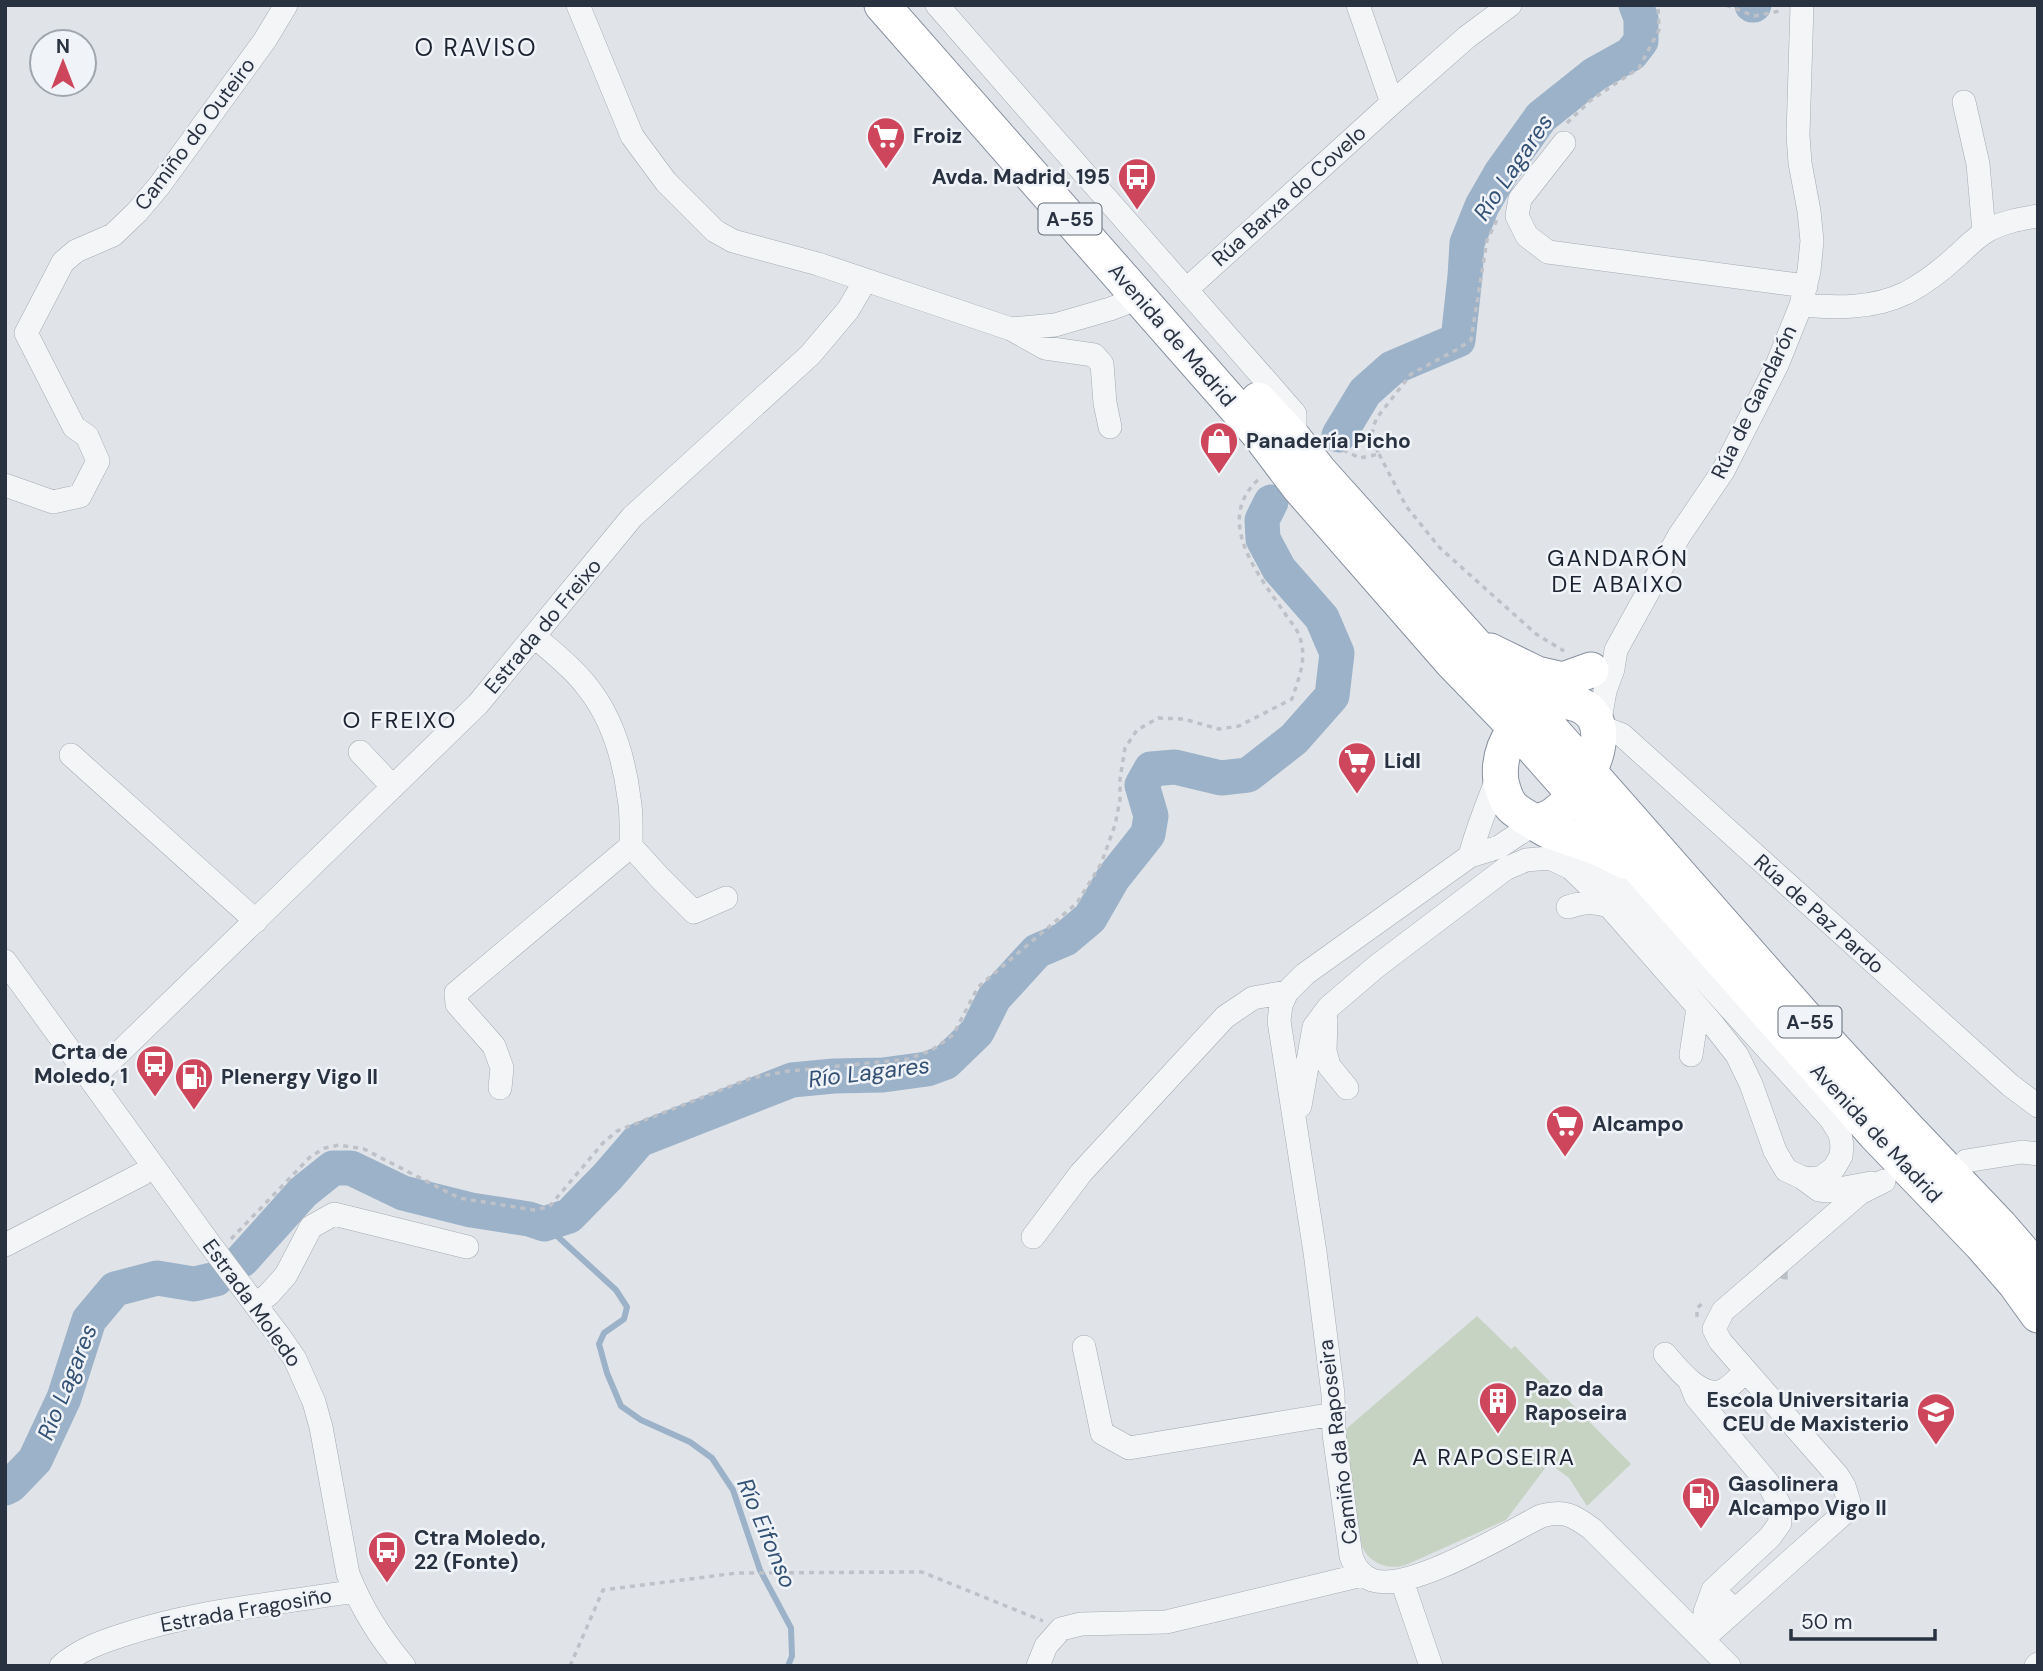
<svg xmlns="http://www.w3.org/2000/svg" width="2043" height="1671" font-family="'DM Sans',sans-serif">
	<rect width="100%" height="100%" fill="#e0e4e9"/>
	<!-- green -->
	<path fill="#c6d3c2" d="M1477,1316L1511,1349L1515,1346L1631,1464L1587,1506L1569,1478L1549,1463L1506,1520L1408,1564C1390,1571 1371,1565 1362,1547L1345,1430Z"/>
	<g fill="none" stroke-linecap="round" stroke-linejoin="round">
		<!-- stream -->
		<path stroke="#9cb2c9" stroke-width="6" d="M544,1224L616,1290L627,1307L624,1319L604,1333L599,1344L607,1373L621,1406L641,1420L690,1442L712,1458L733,1490L760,1570L791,1628L792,1656L788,1666"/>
		<!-- river -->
		<path stroke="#9cb2c9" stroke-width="35" d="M1752,5H1754
			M1339,435L1365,392L1392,368L1458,340L1465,276L1467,243L1482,206L1501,173L1541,117L1595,74L1631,54L1641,41V18L1636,5
			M242,1260L303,1192L333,1168H351L403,1193L471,1210L529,1219L544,1224L569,1216L608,1176L639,1140L792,1080L834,1076L883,1075L927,1069L946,1062L977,1032L994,998L1037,951L1065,939L1090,918L1113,878L1148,834L1151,816L1142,785L1151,769L1175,767L1221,778L1248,775L1294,739L1332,696L1337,653L1322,618L1279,569L1263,539L1262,520L1271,502
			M5,1488L11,1485L35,1460L64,1398L89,1320L115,1289L157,1278L194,1284L216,1279"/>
		<!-- minor-tunnel -->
		<path stroke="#bbc0c7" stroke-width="23" stroke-dasharray="23 11" stroke-linecap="butt" d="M1772,1252L1786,1268H1795"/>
		<!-- minor casing -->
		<g stroke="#a5abb3" stroke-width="24">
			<path id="minor" d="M578,5L632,136L666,182L715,231L733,241L818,264L1011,329L1055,325L1110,309L1139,298
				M937,5L1289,407L1295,414V440
				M1358,5L1392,103
				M1802,5L1798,135L1800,163L1809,211L1812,241L1809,271L1801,305L1777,365L1723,471L1679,536L1616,650L1613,669L1605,691L1599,726L1622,735L2010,1085L2038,1106
				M1964,102L1978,164L1984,232
				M1564,143L1520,199L1517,216L1527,236L1548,252L1806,286
				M1187,289L1392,103L1467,37L1510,5
				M1801,305C1836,308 1873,309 1906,293C1925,283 1943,269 1958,255C1967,247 1976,237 1987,231C2002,222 2020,219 2038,216
				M1011,329L1045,348L1094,355L1102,364L1105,403L1110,427
				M5,485L53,502L80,496L98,461L87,436L74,427L26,333L63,262L76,251L113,235L137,212L159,186L265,40L286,5
				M534,636C551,651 571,666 585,684C611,715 624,758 629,798C632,813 631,830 631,846L660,878L694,912L726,898
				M360,752L393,787
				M71,755L256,921
				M1535,823L1499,847L1470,856L1305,974L1287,992L1281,1005L1279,1021L1315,1252L1333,1394L1334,1434L1351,1556C1355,1567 1360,1575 1372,1580C1408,1593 1506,1534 1541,1516C1565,1510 1573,1515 1592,1529L1729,1666
				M1470,856C1477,828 1489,801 1499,773
				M1568,907C1583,902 1594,901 1609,906
				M5,961L209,1243L282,1340L295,1359L314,1402L321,1427L348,1574C361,1607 381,1639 404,1666
				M1326,1020L1325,1051L1329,1066L1347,1088
				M1691,1055L1698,1008
				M91,1080L478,704L632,517L810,355L848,310L865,281
				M500,1088L502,1068L494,1046L457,1004L456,993L631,846
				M1300,1106L1314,1027L1329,1007L1377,966L1505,869L1526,860L1550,858L1571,868L1601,897L1711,1022L1737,1055L1751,1084L1775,1151L1786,1170L1801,1177L1810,1179L1822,1177L1834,1168L1841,1156L1842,1146L1840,1134L1830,1118L1622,889L1578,845
				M1966,1161L2022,1152L2038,1154
				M1804,1179L1819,1190L1828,1191L1871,1183
				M1033,1237L1081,1173L1225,1017L1253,998L1287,992
				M5,1245L142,1174L153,1166
				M256,1305L269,1294L286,1275L311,1227L334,1214L467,1247
				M1084,1347L1102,1433L1129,1448L1334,1414
				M1665,1354C1677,1368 1702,1401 1724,1390C1732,1386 1739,1377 1746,1371
				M1690,1382L1696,1397L1768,1483L1779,1504L1780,1523L1770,1537L1713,1590L1735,1610
				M1402,1581L1431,1666
				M1703,1639L1843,1514L1849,1502L1844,1486L1837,1475L1720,1341L1714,1329L1723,1311L1860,1193L1884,1181
				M1703,1639L1705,1612L1713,1590
				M61,1666C79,1650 101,1642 123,1635C198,1610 277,1604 355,1591
				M1038,1666L1046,1646L1061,1629L1081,1624L1166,1622L1362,1575
				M2036,1666L2038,1664"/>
		</g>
		<!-- highway casing -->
		<g stroke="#8891a0" stroke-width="37">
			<path id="highway" d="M882,5L1259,434L1299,487L1452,662L1516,728L1875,1134L1982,1245L2015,1283L2038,1315
				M1258,400L1295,440L1319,471L1589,772L1810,1023L1904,1125L2000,1226L2038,1270
				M1490,651L1537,674L1563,680L1591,670
				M1560,701C1631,705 1589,790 1555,814C1549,819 1542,820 1535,823C1528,818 1518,813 1512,807C1507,802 1503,790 1501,782C1496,744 1522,709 1560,701Z
				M1535,823L1547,830L1599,848L1625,861"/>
		</g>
		<!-- path -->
		<path stroke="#bec2c8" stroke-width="3.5" stroke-dasharray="5 5" stroke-linecap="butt" d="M1726,5L1754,16L1780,11
			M1567,123L1591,100L1639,68L1659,30L1658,5
			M1343,450L1360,458L1379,454L1371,437L1376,419L1411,374L1456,350L1471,340L1487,240L1497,220
			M1379,454L1406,506L1440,548L1536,634L1564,651
			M231,1239L311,1156L325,1148L339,1145L364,1149L459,1198L534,1210L549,1207L603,1143L617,1131L751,1078L789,1071L908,1059L932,1050L953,1035L978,987L1077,903L1101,864L1115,825L1120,800V779L1125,748L1137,730L1158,718L1184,719L1219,729L1239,726L1292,699C1299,677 1308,658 1299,635C1296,627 1288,619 1284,612C1257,573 1213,519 1260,478
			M1697,1317V1308L1703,1303
			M570,1666L603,1590L737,1573L922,1572L1043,1621"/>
		<!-- minor -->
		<use href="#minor" stroke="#f3f5f7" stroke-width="23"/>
		<!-- highway -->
		<use href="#highway" stroke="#fff" stroke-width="35"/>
	</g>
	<!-- icons -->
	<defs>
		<g id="supermarket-pin" transform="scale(2.0125)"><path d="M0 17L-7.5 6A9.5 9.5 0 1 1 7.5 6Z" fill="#cd465c" stroke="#f0f3f7"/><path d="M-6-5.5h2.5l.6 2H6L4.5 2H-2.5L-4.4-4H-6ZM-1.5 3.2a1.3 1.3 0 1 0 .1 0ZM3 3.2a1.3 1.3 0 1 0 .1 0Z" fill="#fff"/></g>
		<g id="bus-pin" transform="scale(2.0125)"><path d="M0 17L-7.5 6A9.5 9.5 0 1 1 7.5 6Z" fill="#cd465c" stroke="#f0f3f7"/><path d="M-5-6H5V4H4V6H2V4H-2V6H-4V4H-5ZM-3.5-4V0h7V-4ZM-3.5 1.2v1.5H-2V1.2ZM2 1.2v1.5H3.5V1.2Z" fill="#fff"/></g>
		<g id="shop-pin" transform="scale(2.0125)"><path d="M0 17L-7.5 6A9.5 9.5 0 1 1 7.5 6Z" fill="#cd465c" stroke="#f0f3f7"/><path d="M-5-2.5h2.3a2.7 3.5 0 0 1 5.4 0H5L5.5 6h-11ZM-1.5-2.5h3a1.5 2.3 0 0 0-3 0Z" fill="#fff"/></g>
		<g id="fuel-pin" transform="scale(2.0125)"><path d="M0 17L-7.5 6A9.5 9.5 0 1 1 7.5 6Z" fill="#cd465c" stroke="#f0f3f7"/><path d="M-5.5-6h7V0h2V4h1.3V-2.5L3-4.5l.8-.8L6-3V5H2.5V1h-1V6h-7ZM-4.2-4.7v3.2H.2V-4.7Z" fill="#fff"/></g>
		<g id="building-pin" transform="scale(2.0125)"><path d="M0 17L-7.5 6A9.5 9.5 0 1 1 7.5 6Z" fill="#cd465c" stroke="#f0f3f7"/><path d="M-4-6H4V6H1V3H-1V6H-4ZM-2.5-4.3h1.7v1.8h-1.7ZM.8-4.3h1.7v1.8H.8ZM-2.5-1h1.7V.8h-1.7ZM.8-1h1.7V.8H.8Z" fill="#fff"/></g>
		<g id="university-pin" transform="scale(2.0125)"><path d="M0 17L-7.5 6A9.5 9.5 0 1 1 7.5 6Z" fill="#cd465c" stroke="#f0f3f7"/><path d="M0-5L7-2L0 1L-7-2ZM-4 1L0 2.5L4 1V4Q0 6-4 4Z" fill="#fff"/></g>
	</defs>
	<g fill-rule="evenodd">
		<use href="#supermarket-pin" x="886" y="136"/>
		<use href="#bus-pin" x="1137" y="177"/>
		<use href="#shop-pin" x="1219" y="441"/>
		<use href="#supermarket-pin" x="1357" y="761"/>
		<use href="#bus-pin" x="155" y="1064"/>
		<use href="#fuel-pin" x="194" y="1077"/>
		<use href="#supermarket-pin" x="1565" y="1124"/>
		<use href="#building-pin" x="1498" y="1401"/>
		<use href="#university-pin" x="1936" y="1412"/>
		<use href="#fuel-pin" x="1701" y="1496"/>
		<use href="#bus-pin" x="387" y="1550"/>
	</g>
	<g text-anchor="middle" stroke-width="5" stroke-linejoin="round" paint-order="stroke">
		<!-- shield labels -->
		<g fill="#f0f3f7" stroke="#656c78" stroke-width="2">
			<rect x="1038.5" y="203.5" width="63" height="31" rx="5"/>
			<rect x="1778.5" y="1006.5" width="63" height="31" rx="5"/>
		</g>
		<g font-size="19" font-weight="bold" fill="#293241">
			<text x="1070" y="226">A-55</text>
			<text x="1810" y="1029">A-55</text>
		</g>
		<!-- street labels -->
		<g font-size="21" fill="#293241" stroke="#f0f3f7">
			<text transform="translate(195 134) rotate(-53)" y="7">Camiño do Outeiro</text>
			<text transform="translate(1289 196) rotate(-42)" y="7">Rúa Barxa do Covelo</text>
			<text transform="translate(1172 335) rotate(49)" y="7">Avenida de Madrid</text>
			<text transform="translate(1754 402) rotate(-64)" y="7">Rúa de Gandarón</text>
			<text transform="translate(543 626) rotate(-50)" y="7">Estrada do Freixo</text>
			<text transform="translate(1819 914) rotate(42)" y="7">Rúa de Paz Pardo</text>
			<text transform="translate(1876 1133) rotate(47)" y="7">Avenida de Madrid</text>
			<text transform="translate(252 1303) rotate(54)" y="7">Estrada Moledo</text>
			<text transform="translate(1338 1442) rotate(-97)" y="7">Camiño da Raposeira</text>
			<text transform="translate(246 1610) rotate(-10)" y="7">Estrada Fragosiño</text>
		</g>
		<!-- poi labels -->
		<g font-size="21" font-weight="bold" fill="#293241" stroke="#f0f3f7" text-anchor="start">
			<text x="913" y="143">Froiz</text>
			<text x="1110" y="184" text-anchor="end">Avda. Madrid, 195</text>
			<text x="1246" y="448">Panadería Picho</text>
			<text x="1384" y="768">Lidl</text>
			<text x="128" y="1059" text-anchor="end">Crta de<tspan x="128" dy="24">Moledo, 1</tspan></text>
			<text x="221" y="1084">Plenergy Vigo II</text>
			<text x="1592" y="1131">Alcampo</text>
			<text x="1525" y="1396">Pazo da<tspan x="1525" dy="24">Raposeira</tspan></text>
			<text x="1909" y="1407" text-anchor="end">Escola Universitaria<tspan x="1909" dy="24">CEU de Maxisterio</tspan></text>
			<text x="1728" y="1491">Gasolinera<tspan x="1728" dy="24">Alcampo Vigo II</tspan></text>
			<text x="414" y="1545">Ctra Moledo,<tspan x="414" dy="24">22 (Fonte)</tspan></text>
		</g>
		<!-- water labels -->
		<g font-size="23" font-style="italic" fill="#335174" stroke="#f0f3f7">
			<text transform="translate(1513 167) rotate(-56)" y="8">Río Lagares</text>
			<text transform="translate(869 1072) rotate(-7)" y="8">Río Lagares</text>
			<text transform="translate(67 1382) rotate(-68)" y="8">Río Lagares</text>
			<text transform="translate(767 1533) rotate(67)" y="8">Río Eifonso</text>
		</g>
		<!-- neighbourhood labels -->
		<g font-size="23" letter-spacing="2" fill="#1b2331" stroke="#f0f3f7">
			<text x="1618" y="566">GANDARÓN<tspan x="1618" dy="26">DE ABAIXO</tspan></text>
			<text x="400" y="728">O FREIXO</text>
			<text x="1494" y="1465">A RAPOSEIRA</text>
		</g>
		<!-- quarter labels -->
		<g font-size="24" letter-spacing="2" fill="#1b2331" stroke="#f0f3f7">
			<text x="476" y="56">O RAVISO</text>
		</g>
	</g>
	<!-- border -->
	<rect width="2043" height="1671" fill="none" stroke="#293241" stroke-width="14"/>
	<!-- north arrow -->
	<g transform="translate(63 63)"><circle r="33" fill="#f0f3f7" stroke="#a0a6ae" stroke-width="2"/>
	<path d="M0-5L12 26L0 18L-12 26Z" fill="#cd465c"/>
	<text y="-10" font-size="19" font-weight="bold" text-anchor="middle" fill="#293241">N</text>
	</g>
	<!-- scale -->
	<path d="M1791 1629v10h144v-10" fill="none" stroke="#293241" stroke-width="3.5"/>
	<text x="1801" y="1629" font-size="21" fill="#293241" stroke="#f0f3f7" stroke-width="5" paint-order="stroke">50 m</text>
</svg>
